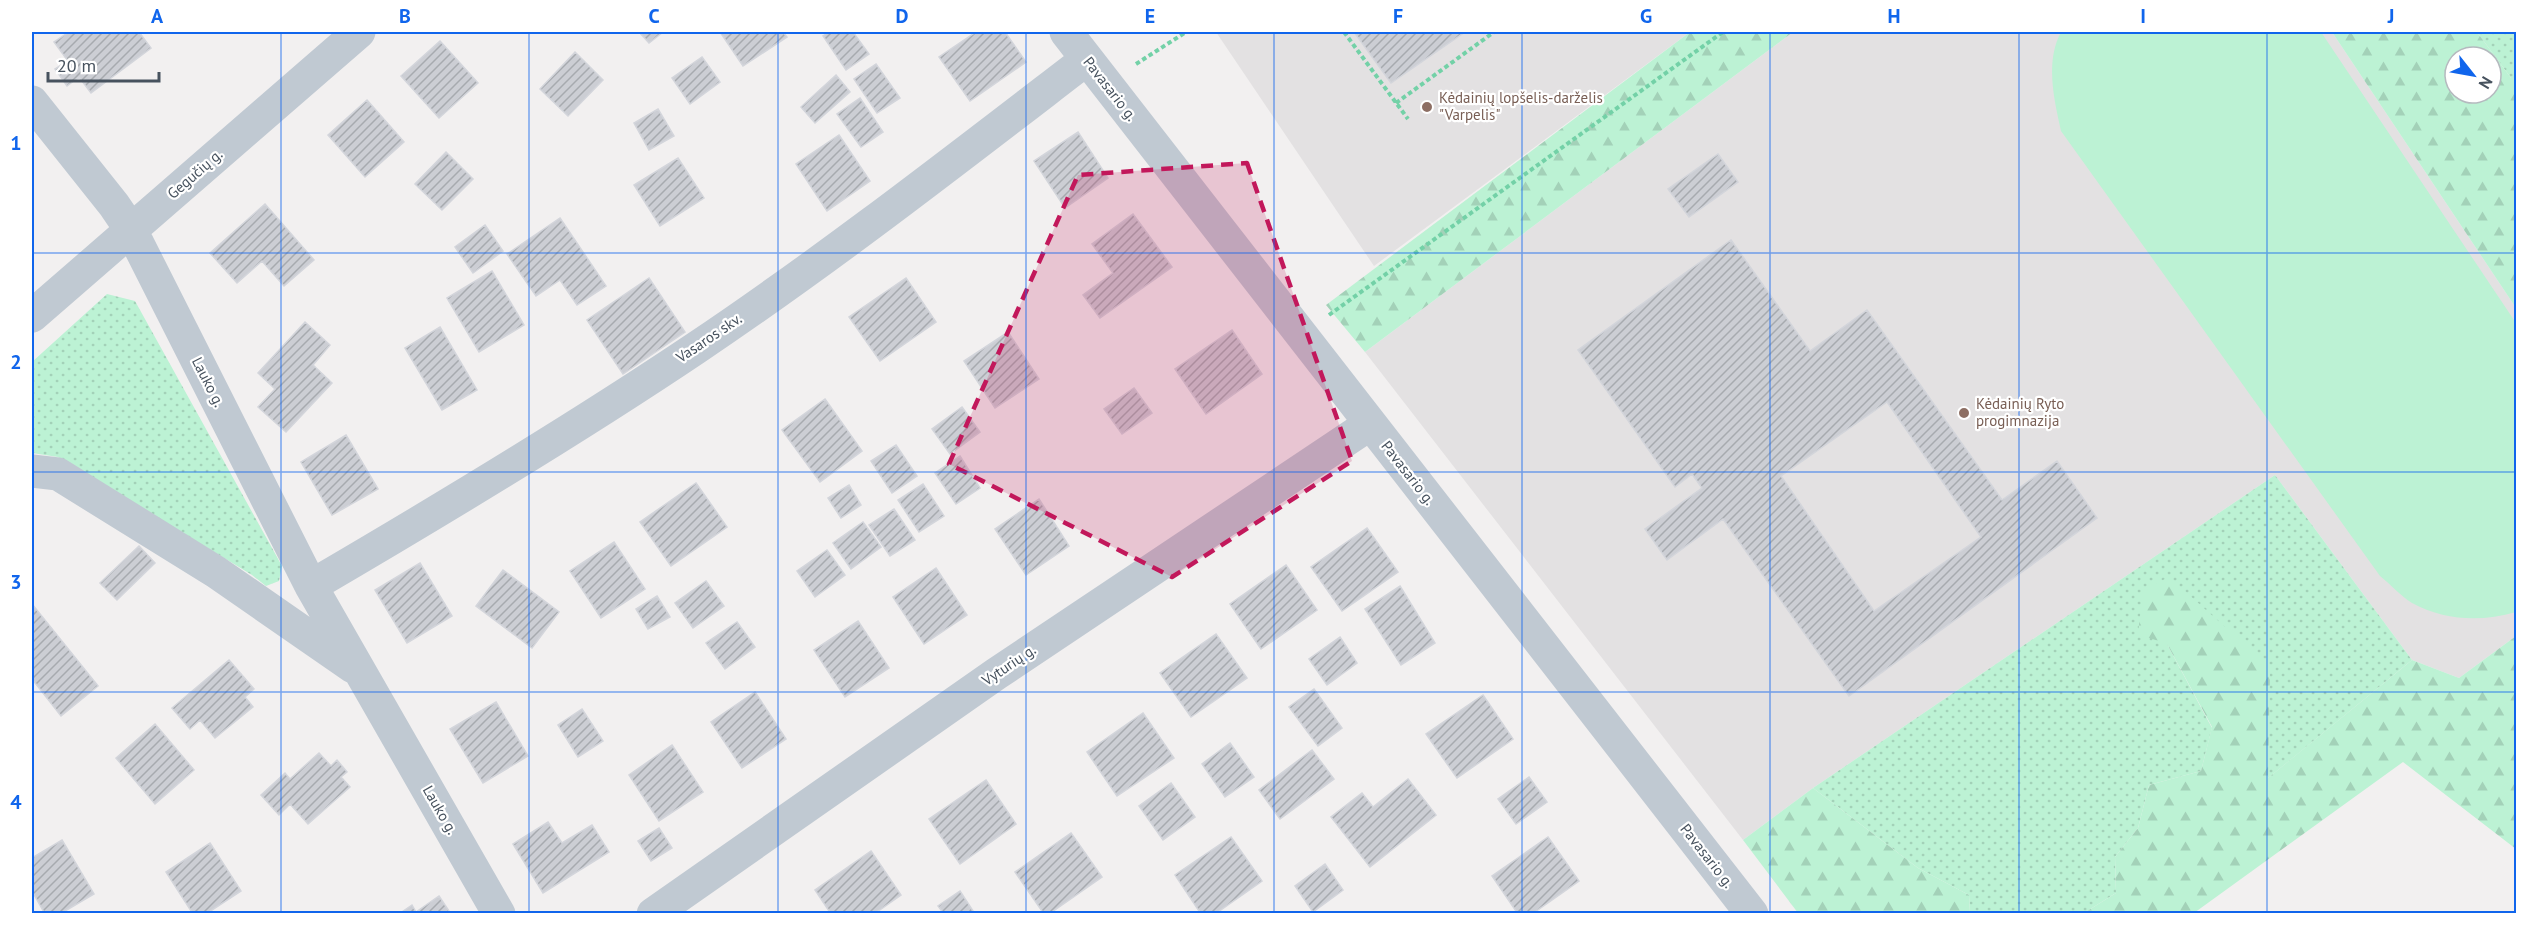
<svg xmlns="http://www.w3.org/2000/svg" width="2548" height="945" font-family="'PT Sans',sans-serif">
	<defs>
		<pattern id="grass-dots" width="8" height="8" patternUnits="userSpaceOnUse" patternTransform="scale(1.5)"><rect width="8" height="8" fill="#bcf2d4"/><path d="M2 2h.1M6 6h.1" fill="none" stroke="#a3d1b8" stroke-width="1.8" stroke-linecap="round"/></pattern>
		<pattern id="forest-firs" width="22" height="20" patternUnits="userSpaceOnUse" patternTransform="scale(1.5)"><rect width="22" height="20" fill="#bcf2d4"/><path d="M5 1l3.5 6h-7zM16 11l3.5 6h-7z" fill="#a3d1b8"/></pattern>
		<pattern id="building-hatch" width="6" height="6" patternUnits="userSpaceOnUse" patternTransform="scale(1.5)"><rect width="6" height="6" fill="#ccced4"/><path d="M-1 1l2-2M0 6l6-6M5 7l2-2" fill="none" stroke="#a7aaaf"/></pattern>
	</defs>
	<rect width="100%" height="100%" fill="#f2f0f0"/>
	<!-- education -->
	<path fill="#e3e1e2" d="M1216,32H1690L1374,266Z
		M1793,32H2332L2516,308V636L2459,678L2412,660L2275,475L1813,788L1743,840L1365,352Z"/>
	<!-- grass -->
	<path fill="url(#grass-dots)" d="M2477,32H2516V78H2511Z
		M107,294L135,301L282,566L279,581L266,586L252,575L58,457L32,453V362Z
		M2275,475L2412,660L2267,779L2167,644L2212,728L2201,771L2149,785L2138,828L2115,857L2116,893L2084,913H1970L1969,895L1918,868L1813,788Z"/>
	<!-- forest -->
	<path fill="url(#forest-firs)" fill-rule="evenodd" d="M1690,32H1793L1365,352L1326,305Z
		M2332,32H2477L2511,78H2516V308ZM2455,57H2491V93H2455Z
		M2169,577L2270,667L2268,778L2412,660L2459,678L2516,636V849L2403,762L2194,913H2084L2116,893L2115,857L2138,828L2149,785L2201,771L2212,727L2167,644L2138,634L2143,590Z
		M1813,788L1918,868L1969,895L1970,913H1798L1743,840Z"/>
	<!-- park -->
	<path fill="#bcf2d4" d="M2061,32H2321L2516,323V612C2481,622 2446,621 2412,603C2401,596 2390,584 2380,576L2061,131C2054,99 2045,62 2061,32Z"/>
	<!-- building -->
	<path fill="url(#building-hatch)" stroke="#d3d5db" stroke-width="1.5" fill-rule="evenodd" d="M69,32H139L151,48L91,93L79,77L67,86L55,69L68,61L54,42Z
		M639,32H663L649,43Z
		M720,32H783L787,37L743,66Z
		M829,32H853L869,54L846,70L823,36Z
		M976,32H1005L1026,62L970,101L939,57Z
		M1354,32H1465L1391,83Z
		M440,41L478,83L439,118L401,76Z
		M575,52L603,80L568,116L540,89Z
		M702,57L720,82L690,104L672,78Z
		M876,64L900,98L877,113L854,79Z
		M836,75L850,92L815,123L801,107Z
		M860,98L883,132L861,147L837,114Z
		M367,100L404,142L365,177L328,135Z
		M658,109L674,136L649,150L634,123Z
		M1078,132L1108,178L1065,208L1034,161Z
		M839,135L870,181L827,211L796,164Z
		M446,152L473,179L442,210L415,184Z
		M1718,154L1738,182L1689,217L1668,189Z
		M678,158L704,198L660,226L634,185Z
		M265,204L314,260L284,286L262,261L237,283L210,253Z
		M1133,214L1172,267L1100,318L1083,295L1113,273L1092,244Z
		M560,218L606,286L577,305L560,280L536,296L507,254Z
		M485,225L503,251L473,273L455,247Z
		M1731,240L1810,351L1867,310L2002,500L2057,461L2097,518L1849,696L1723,519L1667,560L1645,529L1702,488L1692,474L1675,487L1578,350ZM1887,402L1981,537L1874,611L1781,476Z
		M492,271L524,325L479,352L447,298Z
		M649,278L685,332L623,374L587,320Z
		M906,278L936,322L880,361L849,317Z
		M305,322L330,345L313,365L332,383L286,432L258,407L275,389L258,373Z
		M440,327L477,390L442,410L405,348Z
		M1232,330L1262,374L1206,414L1175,369Z
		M1008,332L1039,379L995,408L964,361Z
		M1134,388L1152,413L1122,434L1104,409Z
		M825,399L862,451L820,482L782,430Z
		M962,407L980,432L950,454L932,429Z
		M346,435L378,489L332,515L301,462Z
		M896,445L917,476L892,493L871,461Z
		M960,456L980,488L956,504L935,473Z
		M696,483L727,527L671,566L640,522Z
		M923,484L944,516L919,532L898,500Z
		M849,485L861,505L841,518L828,498Z
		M1039,499L1069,546L1026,575L995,529Z
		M894,509L915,540L890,556L869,525Z
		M863,522L881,547L851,569L833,543Z
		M1367,528L1398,572L1342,611L1311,567Z
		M614,542L645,589L601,618L570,571Z
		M139,546L155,563L117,600L100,583Z
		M827,550L845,575L815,597L797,571Z
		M420,563L452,616L407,643L375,590Z
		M1286,565L1317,610L1261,649L1230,604Z
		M936,568L967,615L924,644L893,597Z
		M503,570L559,612L532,648L476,606Z
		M706,581L724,606L693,628L675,603Z
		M1400,586L1435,643L1401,665L1365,609Z
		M657,596L670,617L648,629L636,609Z
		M32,604L98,686L61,716L32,679Z
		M858,621L889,668L845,697L814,650Z
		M737,622L755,647L725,669L706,643Z
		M1216,634L1247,678L1191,717L1160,673Z
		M1340,637L1357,663L1327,685L1309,659Z
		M229,660L254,689L245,697L253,707L215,738L200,720L190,729L172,708Z
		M1314,689L1342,728L1318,746L1289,707Z
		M755,692L786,739L742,768L711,722Z
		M1483,695L1513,739L1457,778L1426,734Z
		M496,702L528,756L483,783L450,729Z
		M582,709L603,741L578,757L558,725Z
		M1143,713L1174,758L1117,796L1087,752Z
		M155,724L194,770L155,804L116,758Z
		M1230,743L1254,777L1225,797L1202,764Z
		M672,745L703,792L659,821L629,775Z
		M1312,750L1334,779L1280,819L1259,790Z
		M319,753L331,766L337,760L347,772L341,777L350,787L308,824L290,804L279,815L261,795L285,773L290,779Z
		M1529,777L1547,802L1516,824L1498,799Z
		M1408,779L1436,815L1370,867L1331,817L1362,793L1373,807Z
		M986,780L1016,824L960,864L929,819Z
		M1171,783L1195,817L1163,840L1139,806Z
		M548,822L562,843L592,825L609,852L543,893L513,844Z
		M659,828L672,848L651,861L638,841Z
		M1071,833L1102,877L1049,914H1044L1015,872Z
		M1231,837L1262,881L1215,914H1201L1175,875Z
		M1548,837L1579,881L1532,914H1518L1492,876Z
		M62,840L94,894L60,914H45L32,891V858Z
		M210,843L241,891L206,914H193L166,872Z
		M871,851L901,895L874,914H831L815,890Z
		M1325,864L1343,890L1313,912L1295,886Z
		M960,891L975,914H944L938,906Z
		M439,896L451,914H399L412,905L416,912Z"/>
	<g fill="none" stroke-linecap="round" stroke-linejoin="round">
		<!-- path -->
		<path stroke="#73d1a7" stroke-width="4" stroke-dasharray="4.5 3" stroke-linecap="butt" d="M1344,32L1408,119
			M1136,64L1186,32
			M1396,103L1494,32
			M1329,315L1723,32"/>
		<!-- street -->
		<path stroke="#c0c9d2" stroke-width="33" d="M1066,32L1752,914
			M32,102L114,205L131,230L311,586L499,914
			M32,316L359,32
			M32,471L58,474L216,572L353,667
			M311,586C441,510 571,432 696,348C830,258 958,158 1087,59
			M653,914L996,674L1370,424"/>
	</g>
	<!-- marked area -->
	<path fill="#c2185b" fill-opacity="0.2" stroke="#c2185b" stroke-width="4.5" stroke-dasharray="12 8" stroke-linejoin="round" d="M1247,163L1352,461L1172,577L949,464L1078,175Z"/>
	<!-- grid -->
	<path fill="none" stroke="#1065ec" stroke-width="1.5" stroke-opacity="0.55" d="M281,32V914M529,32V914M778,32V914M1026,32V914M1274,32V914M1522,32V914M1770,32V914M2019,32V914M2267,32V914M32,253H2516M32,472H2516M32,692H2516"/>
	<!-- markers -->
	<g fill="#8d6e63" stroke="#fff" stroke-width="2">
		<circle cx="1427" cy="107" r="6"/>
		<circle cx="1964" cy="413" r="6"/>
	</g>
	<g text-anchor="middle" stroke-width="4.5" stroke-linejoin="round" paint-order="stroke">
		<!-- street labels -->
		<g font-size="15" fill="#47525e" stroke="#fff">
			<text transform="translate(1110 89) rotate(52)" y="5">Pavasario g.</text>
			<text transform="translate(195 174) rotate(-41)" y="5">Gegučių g.</text>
			<text transform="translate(709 338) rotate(-34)" y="5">Vasaros skv.</text>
			<text transform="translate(208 382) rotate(63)" y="5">Lauko g.</text>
			<text transform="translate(1408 473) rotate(52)" y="5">Pavasario g.</text>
			<text transform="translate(1009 665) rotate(-34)" y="5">Vyturių g.</text>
			<text transform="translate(440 810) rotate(60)" y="5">Lauko g.</text>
			<text transform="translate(1707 856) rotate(52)" y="5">Pavasario g.</text>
		</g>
		<!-- education labels -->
		<g font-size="15" fill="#785e54" stroke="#fff" text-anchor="start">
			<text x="1439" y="103">Kėdainių lopšelis-darželis<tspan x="1439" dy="17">"Varpelis"</tspan></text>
			<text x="1976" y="409">Kėdainių Ryto<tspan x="1976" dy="17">progimnazija</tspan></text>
		</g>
	</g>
	<!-- border -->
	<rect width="2548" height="945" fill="none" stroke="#ffffff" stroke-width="66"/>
	<!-- north arrow -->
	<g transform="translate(2473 75) rotate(121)"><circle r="28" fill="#ffffff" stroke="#b5babf" stroke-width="1.5"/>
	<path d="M0-4.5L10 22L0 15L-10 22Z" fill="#1065ec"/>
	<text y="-9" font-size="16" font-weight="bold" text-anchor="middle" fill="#47525e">N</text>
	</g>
	<!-- scale -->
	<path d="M48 72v9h111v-9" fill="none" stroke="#47525e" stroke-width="3"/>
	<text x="57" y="72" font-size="18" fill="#47525e" stroke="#ffffff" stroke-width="4.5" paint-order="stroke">20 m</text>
	<rect x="33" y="33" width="2482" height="879" fill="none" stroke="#1065ec" stroke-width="2"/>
	<g font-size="20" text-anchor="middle" font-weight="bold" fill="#1065ec">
		<text x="157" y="23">A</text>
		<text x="405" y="23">B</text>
		<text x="654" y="23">C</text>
		<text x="902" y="23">D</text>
		<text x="1150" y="23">E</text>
		<text x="1398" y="23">F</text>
		<text x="1646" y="23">G</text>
		<text x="1894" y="23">H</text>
		<text x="2143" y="23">I</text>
		<text x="2391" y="23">J</text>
		<text x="16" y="150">1</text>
		<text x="16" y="369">2</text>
		<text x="16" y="589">3</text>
		<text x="16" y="809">4</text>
	</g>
</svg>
